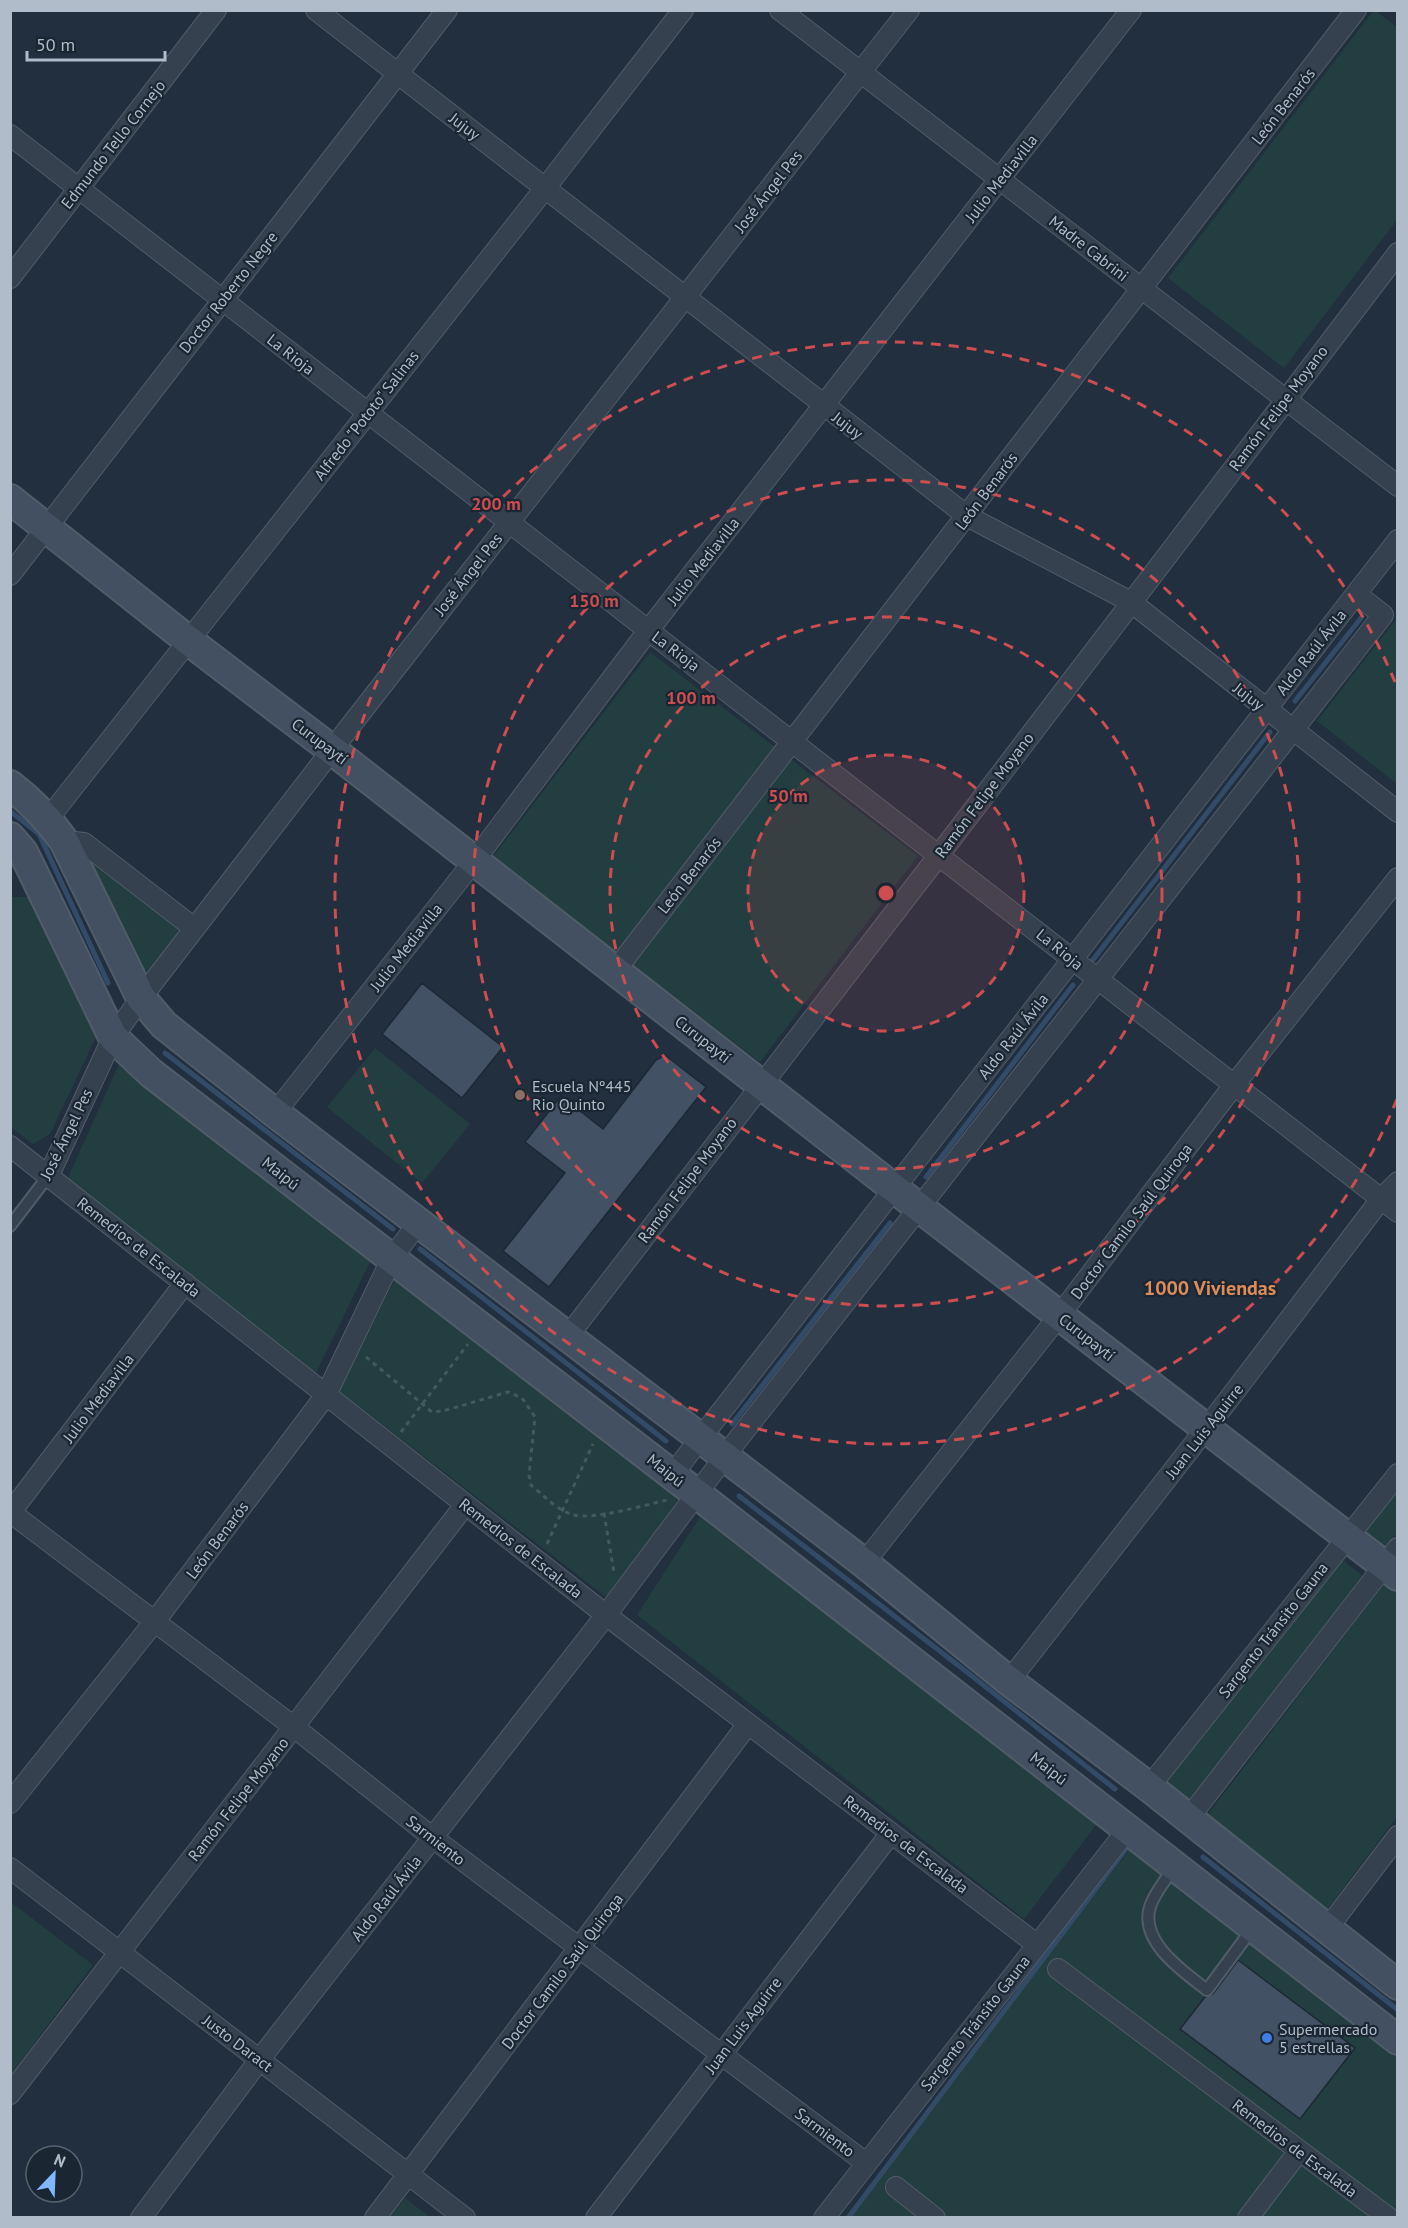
<svg xmlns="http://www.w3.org/2000/svg" width="1408" height="2228" font-family="'PT Sans',sans-serif">
	<rect width="100%" height="100%" fill="#212f3f"/>
	<!-- green -->
	<path fill="#233e40" d="M1374,10L1397,27V220L1284,368L1168,278Z
		M1397,618V784L1317,721Z
		M650,652L918,856L760,1062L492,858Z
		M93,859L182,928L144,981L91,866Z
		M10,897H28L98,1033L50,1134L33,1144L11,1127Z
		M375,1048L470,1124L422,1183L327,1107Z
		M119,1064L370,1262L315,1375L67,1180Z
		M398,1273L677,1495L676,1503L610,1600L339,1391Z
		M1397,1491V1533L1383,1552L1362,1536Z
		M700,1517L1097,1824L1024,1919L637,1615Z
		M1339,1557L1364,1577L1191,1800L1165,1784Z
		M1385,1583L1397,1593V1817L1327,1910L1206,1817Z
		M1131,1848L1397,2054V2217L844,2218Z
		M11,1902L93,1965L11,2074H10Z
		M405,2198L430,2217H390Z"/>
	<g fill="none" stroke-linecap="round" stroke-linejoin="round">
		<!-- stream -->
		<path stroke="#344b67" stroke-width="5" d="M1295,701L1361,618
			M10,811L39,834L108,983
			M1092,961L1270,732
			M165,1053L393,1229
			M926,1177L1073,985
			M420,1249L666,1441
			M732,1424L890,1223
			M739,1496L963,1669L1115,1789
			M1203,1857L1398,2010
			M848,2218L1129,1845"/>
	</g>
	<!-- building -->
	<path fill="#425163" stroke="#1d2835" stroke-width="1.5" d="M422,983L503,1047L462,1098L382,1034Z
		M665,1055L706,1087L549,1287L503,1251L565,1173L525,1142L561,1096L603,1129L656,1060Z
		M1238,1960L1355,2048L1300,2119L1180,2029L1205,1997L1213,1994Z"/>
	<g fill="none" stroke-linecap="round" stroke-linejoin="round">
		<!-- lane casing -->
		<g stroke="#515c69" stroke-width="14">
			<path id="lane" d="M10,1226L49,1175
				M1174,1867C1166,1880 1154,1893 1150,1907C1139,1942 1184,1972 1207,1990L1252,1929"/>
		</g>
		<!-- street casing -->
		<g stroke="#515c69" stroke-width="22">
			<path id="street" d="M316,10L967,516L1131,602L1398,812
				M780,10L1398,486
				M10,135L1398,1212
				M10,278L216,10
				M10,575L447,10
				M1356,594L1398,540
				M48,819L546,187L683,10
				M64,841L84,843L194,928
				M615,971L1356,10
				M275,1113L474,861L648,631L1131,10
				M10,1146L606,1615L1036,1944
				M49,1175L113,1037L141,998L355,720L909,10
				M568,1336L939,855L1398,253
				M10,1512L294,1727L433,1838L866,2163
				M10,1513L185,1283
				M864,1563L1059,1316L1234,1085L1398,878
				M1009,1681L1229,1399L1381,1199L1398,1182
				M1149,1787L1398,1474
				M10,1803L155,1621L326,1395L392,1258L419,1222
				M1188,1819L1398,1548
				M10,1868L465,2218
				M1327,1929L1398,1836
				M1058,1969L1389,2218
				M10,2094L465,1505
				M896,2187L935,2218
				M141,2218L260,2059L606,1615L735,1443L1383,615L1356,594L672,1475
				M375,2218L748,1724
				M596,2218L891,1833
				M824,2218L1128,1829
				M1248,2218L1299,2151"/>
		</g>
		<!-- secondary casing -->
		<g stroke="#515c69" stroke-width="32">
			<path id="secondary" d="M10,499L189,641L332,750L895,1189L1398,1576
				M10,785C32,802 48,818 64,841L141,998L164,1025L275,1113L864,1563L1009,1681L1149,1787L1398,1985
				M10,837L23,852L32,870L113,1037L151,1073L697,1494L1398,2040"/>
		</g>
		<!-- path -->
		<path stroke="#415b5d" stroke-width="3" stroke-dasharray="4.5 4.5" stroke-linecap="butt" d="M366,1357L432,1412L443,1411L508,1392L522,1398L535,1417L529,1475L531,1485C543,1495 558,1511 574,1515C594,1520 645,1505 667,1500
			M401,1432L468,1344
			M604,1513L614,1573
			M547,1544L593,1444"/>
		<!-- lane -->
		<use href="#lane" stroke="#35414e" stroke-width="10"/>
		<!-- street -->
		<use href="#street" stroke="#35414e" stroke-width="20"/>
		<!-- secondary -->
		<use href="#secondary" stroke="#435062" stroke-width="28"/>
	</g>
	<!-- distance rings -->
	<circle cx="886" cy="893" r="138" fill="#cd4d50" fill-opacity=".12"/>
	<g fill="none" stroke="#cd4d50" stroke-width="3" stroke-dasharray="10 8">
		<circle cx="886" cy="893" r="138"/>
		<circle cx="886" cy="893" r="276"/>
		<circle cx="886" cy="893" r="413"/>
		<path d="M1397 1099A551 551 0 1 1 1397 687"/>
	</g>
	<!-- markers -->
	<circle fill="#8d6e63" stroke="#1b2633" stroke-width="2" cx="520" cy="1095" r="6"/>
	<circle fill="#3f7fe0" stroke="#1b2633" stroke-width="2" cx="1267" cy="2038" r="6"/>
	<g text-anchor="middle" stroke-width="4.5" stroke-linejoin="round" paint-order="stroke">
		<!-- street labels -->
		<g font-size="16" fill="#b1bcca" stroke="#1b2633">
			<text transform="translate(1283 106) rotate(-52)" y="6">León Benarós</text>
			<text transform="translate(465 126) rotate(37)" y="6">Jujuy</text>
			<text transform="translate(113 144) rotate(-52)" y="6">Edmundo Tello Cornejo</text>
			<text transform="translate(1001 178) rotate(-52)" y="6">Julio Mediavilla</text>
			<text transform="translate(768 191) rotate(-52)" y="6">José Ángel Pes</text>
			<text transform="translate(1089 248) rotate(38)" y="6">Madre Cabrini</text>
			<text transform="translate(228 292) rotate(-52)" y="6">Doctor Roberto Negre</text>
			<text transform="translate(291 354) rotate(38)" y="6">La Rioja</text>
			<text transform="translate(1278 408) rotate(-53)" y="6">Ramón Felipe Moyano</text>
			<text transform="translate(366 415) rotate(-52)" y="6">Alfredo "Pototo" Salinas</text>
			<text transform="translate(848 425) rotate(37)" y="6">Jujuy</text>
			<text transform="translate(986 491) rotate(-53)" y="6">León Benarós</text>
			<text transform="translate(703 561) rotate(-52)" y="6">Julio Mediavilla</text>
			<text transform="translate(468 574) rotate(-52)" y="6">José Ángel Pes</text>
			<text transform="translate(676 651) rotate(37)" y="6">La Rioja</text>
			<text transform="translate(1311 652) rotate(-52)" y="6">Aldo Raúl Ávila</text>
			<text transform="translate(1249 696) rotate(38)" y="6">Jujuy</text>
			<text transform="translate(320 741) rotate(37)" y="6">Curupaytí</text>
			<text transform="translate(984 795) rotate(-53)" y="6">Ramón Felipe Moyano</text>
			<text transform="translate(689 875) rotate(-52)" y="6">León Benarós</text>
			<text transform="translate(406 947) rotate(-52)" y="6">Julio Mediavilla</text>
			<text transform="translate(1060 949) rotate(39)" y="6">La Rioja</text>
			<text transform="translate(1013 1036) rotate(-52)" y="6">Aldo Raúl Ávila</text>
			<text transform="translate(703 1039) rotate(38)" y="6">Curupaytí</text>
			<text transform="translate(66 1134) rotate(-64)" y="6">José Ángel Pes</text>
			<text transform="translate(281 1173) rotate(38)" y="6">Maipú</text>
			<text transform="translate(687 1180) rotate(-53)" y="6">Ramón Felipe Moyano</text>
			<text transform="translate(1131 1221) rotate(-53)" y="6">Doctor Camilo Saúl Quiroga</text>
			<text transform="translate(139 1247) rotate(38)" y="6">Remedios de Escalada</text>
			<text transform="translate(1087 1337) rotate(38)" y="6">Curupaytí</text>
			<text transform="translate(98 1398) rotate(-53)" y="6">Julio Mediavilla</text>
			<text transform="translate(1204 1431) rotate(-52)" y="6">Juan Luis Aguirre</text>
			<text transform="translate(666 1470) rotate(38)" y="6">Maipú</text>
			<text transform="translate(217 1540) rotate(-53)" y="6">León Benarós</text>
			<text transform="translate(521 1548) rotate(38)" y="6">Remedios de Escalada</text>
			<text transform="translate(1273 1630) rotate(-52)" y="6">Sargento Tránsito Gauna</text>
			<text transform="translate(1049 1768) rotate(38)" y="6">Maipú</text>
			<text transform="translate(238 1799) rotate(-52)" y="6">Ramón Felipe Moyano</text>
			<text transform="translate(436 1840) rotate(38)" y="6">Sarmiento</text>
			<text transform="translate(906 1844) rotate(37)" y="6">Remedios de Escalada</text>
			<text transform="translate(386 1898) rotate(-52)" y="6">Aldo Raúl Ávila</text>
			<text transform="translate(562 1971) rotate(-53)" y="6">Doctor Camilo Saúl Quiroga</text>
			<text transform="translate(975 2023) rotate(-52)" y="6">Sargento Tránsito Gauna</text>
			<text transform="translate(743 2025) rotate(-53)" y="6">Juan Luis Aguirre</text>
			<text transform="translate(238 2043) rotate(37)" y="6">Justo Daract</text>
			<text transform="translate(825 2132) rotate(37)" y="6">Sarmiento</text>
			<text transform="translate(1295 2148) rotate(37)" y="6">Remedios de Escalada</text>
		</g>
		<!-- poi labels -->
		<g font-size="16" fill="#b1bcca" stroke="#1b2633" text-anchor="start">
			<text x="532" y="1092">Escuela Nº445<tspan x="532" dy="18">Rio Quinto</tspan></text>
			<text x="1279" y="2035">Supermercado<tspan x="1279" dy="18">5 estrellas</tspan></text>
		</g>
		<!-- quarter labels -->
		<g font-size="20" font-weight="bold" fill="#dd8d59" stroke="#1b2633">
			<text x="1210" y="1295">1000 Viviendas</text>
		</g>
	</g>
	<circle cx="886" cy="893" r="9" fill="#cd4d50" stroke="#1b2633" stroke-width="3"/>
	<g font-size="18" text-anchor="middle" font-weight="bold" fill="#cd4d50" stroke="#1b2633" stroke-width="4.5" stroke-linejoin="round" paint-order="stroke">
		<text x="496" y="510">200 m</text>
		<text x="594" y="607">150 m</text>
		<text x="691" y="704">100 m</text>
		<text x="788" y="802">50 m</text>
	</g>
	<!-- border -->
	<rect width="1408" height="2228" fill="none" stroke="#b1bcca" stroke-width="24"/>
	<!-- north arrow -->
	<g transform="translate(54 2174) rotate(23)"><circle r="28" fill="#1b2633" stroke="#57626f" stroke-width="1.5"/>
	<path d="M0-4.5L10 22L0 15L-10 22Z" fill="#81b7ff"/>
	<text y="-9" font-size="16" font-weight="bold" text-anchor="middle" fill="#b1bcca">N</text>
	</g>
	<!-- scale -->
	<path d="M27 51v9h138v-9" fill="none" stroke="#b1bcca" stroke-width="3"/>
	<text x="36" y="51" font-size="18" fill="#b1bcca" stroke="#1b2633" stroke-width="4.5" paint-order="stroke">50 m</text>
</svg>
